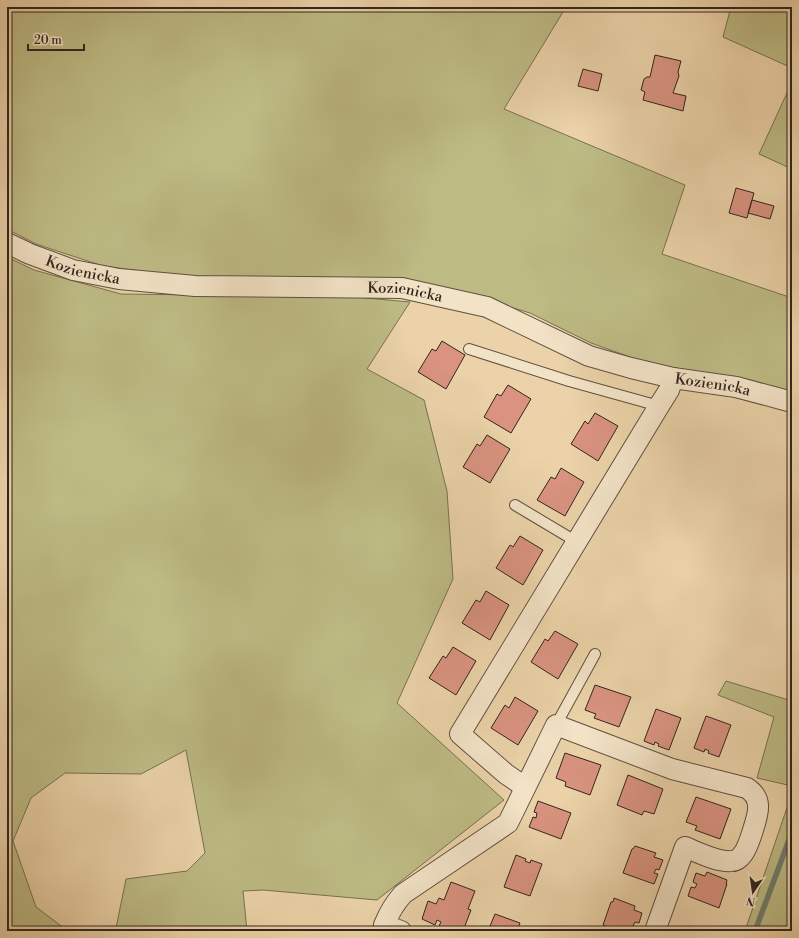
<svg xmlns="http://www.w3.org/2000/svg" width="799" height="938" font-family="'Libre Bodoni',serif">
	<rect width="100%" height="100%" fill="#ebd2a8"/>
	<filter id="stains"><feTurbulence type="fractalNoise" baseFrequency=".005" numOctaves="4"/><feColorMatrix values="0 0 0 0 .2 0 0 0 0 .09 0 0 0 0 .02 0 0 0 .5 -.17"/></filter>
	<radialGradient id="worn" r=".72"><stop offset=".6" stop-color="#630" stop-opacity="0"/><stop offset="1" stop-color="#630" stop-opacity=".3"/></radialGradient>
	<!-- green -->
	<path fill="#bdba84" stroke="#787052" d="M7,7H566L504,109L685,185L662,254L792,298V394L718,376L644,362L591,343L530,313L448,288L396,280L179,276L103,266L36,244L7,229Z
		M731,7H792V68L723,37Z
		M792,82V169L759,154Z
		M7,257L34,270L121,294L355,297L410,302L367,369L424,400L447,491L453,579L397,703L504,800L377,900L263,890L243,891L247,931H99L116,928L126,879L187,871L205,853L186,750L141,774L65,773L31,798L13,841L36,907L68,931H7Z
		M726,681L792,701V786L757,778L774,717L718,695Z
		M792,793V931H745Z"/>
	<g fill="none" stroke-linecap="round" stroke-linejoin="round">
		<!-- stream -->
		<path stroke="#707d70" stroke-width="5.5" d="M755,931L792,832"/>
	</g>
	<!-- building -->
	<path fill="#d99380" stroke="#32251f" d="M655,55L681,61L678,72L679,76L673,93L686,96L683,111L643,100L645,92L641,90L644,79L647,77H650Z
		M583,69L602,74L598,91L578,86Z
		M736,188L754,193L747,218L729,213Z
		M752,200L774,206L770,219L748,213Z
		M442,341L465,355L446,389L418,372L432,349L436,351Z
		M508,385L531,399L511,433L484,417L497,394L501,396Z
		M595,413L618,426L598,461L571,444L585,421L588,424Z
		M487,435L510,449L490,483L463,467L477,444L480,446Z
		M561,468L584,482L565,516L537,500L551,477L555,479Z
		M520,536L543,550L523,585L496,568L510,545L513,547Z
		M486,591L509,605L490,640L462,623L476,600L480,602Z
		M555,631L578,644L558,679L531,662L545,639L548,641Z
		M453,647L476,661L456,695L429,678L443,656L446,658Z
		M595,685L631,697L619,727L594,718L596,714L585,710Z
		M515,697L538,711L518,745L491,728L505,705L509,708Z
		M656,709L681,718L669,750L658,746L659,744L655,742L654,745L644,741Z
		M706,716L731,725L719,757L708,753L709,751L705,749L704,752L694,748Z
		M565,753L601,765L590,795L565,786L566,782L556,778Z
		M628,775L663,789L654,814L644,811L642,815L617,805Z
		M696,797L731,809L720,839L695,830L697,826L686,822Z
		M538,801L571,813L561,839L529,827L533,817L536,818L537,813L534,812Z
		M635,846L656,853L654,857L663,860L659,870L656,869L654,873L658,874L654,884L623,873L632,849H633Z
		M516,855L526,859L525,861L530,863L531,860L542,864L530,896L504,887Z
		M707,872L727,880L726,884H727L719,908L688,896L691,887L695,888L697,884L693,882L696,873L705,876Z
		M451,882L475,891L468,909L471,910L463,931H453L439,926L441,922L437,920L435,925L422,919L428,901L436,904L439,898L444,900Z
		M614,898L635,906L634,910L642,913L639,923L635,922L633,926L637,927L636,931H618L603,925L611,902H613Z
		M495,914L520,923L517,931H488Z
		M689,926L703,931H677L678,927L687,930Z"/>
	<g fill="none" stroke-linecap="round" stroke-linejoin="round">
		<!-- service casing -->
		<g stroke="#605041" stroke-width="12">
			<path id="service" d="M469,349L569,381L659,406
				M515,505L577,542
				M556,725L595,654"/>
		</g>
		<!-- minor casing -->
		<g stroke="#605041" stroke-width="22">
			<g id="minor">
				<path id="s1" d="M7,243L30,254L73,270L119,279L195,286L402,288L487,307L589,356L631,368L673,378L736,387L792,402"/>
				<path d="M525,787L506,774L460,734L659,406L669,390L673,378"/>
				<path d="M401,931L384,925C389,913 394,904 403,894L508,823L556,725L672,769L747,788C753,792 758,798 758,806C759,814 748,849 742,855C740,858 736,861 732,861C719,863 697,852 685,847L655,931"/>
			</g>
		</g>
		<!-- service -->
		<use href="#service" stroke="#f2e2c6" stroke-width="10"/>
		<!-- minor -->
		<use href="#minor" stroke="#f2e2c6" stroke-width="20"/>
	</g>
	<g text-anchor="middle" stroke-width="3" stroke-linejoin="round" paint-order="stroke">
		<!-- street labels -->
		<g font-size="15" fill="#32251f" stroke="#f2e2c6">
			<text dy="5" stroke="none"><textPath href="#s1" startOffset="81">Kozienicka</textPath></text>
			<text dy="5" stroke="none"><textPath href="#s1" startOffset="405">Kozienicka</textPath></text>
			<text dy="5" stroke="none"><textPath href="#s1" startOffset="729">Kozienicka</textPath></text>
		</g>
	</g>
	<!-- margin -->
	<rect width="799" height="938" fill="none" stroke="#ebd2a8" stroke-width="24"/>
	<rect x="8" y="8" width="783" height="922" fill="none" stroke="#32251f" stroke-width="2"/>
	<rect x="12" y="12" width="775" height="914" fill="none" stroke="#32251f"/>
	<!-- north arrow -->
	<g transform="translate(753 892) rotate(193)" stroke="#f2e2c6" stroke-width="3" paint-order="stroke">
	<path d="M0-3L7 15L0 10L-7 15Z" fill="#32251f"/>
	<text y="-6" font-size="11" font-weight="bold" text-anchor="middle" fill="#32251f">N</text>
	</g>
	<!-- scale -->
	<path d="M28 44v6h56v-6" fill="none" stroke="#32251f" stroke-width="2"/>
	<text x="34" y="44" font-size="12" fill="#32251f" stroke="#f2e2c6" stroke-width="3" paint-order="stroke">20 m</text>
	<rect width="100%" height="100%" filter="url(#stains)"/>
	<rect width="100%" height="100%" fill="url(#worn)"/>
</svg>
